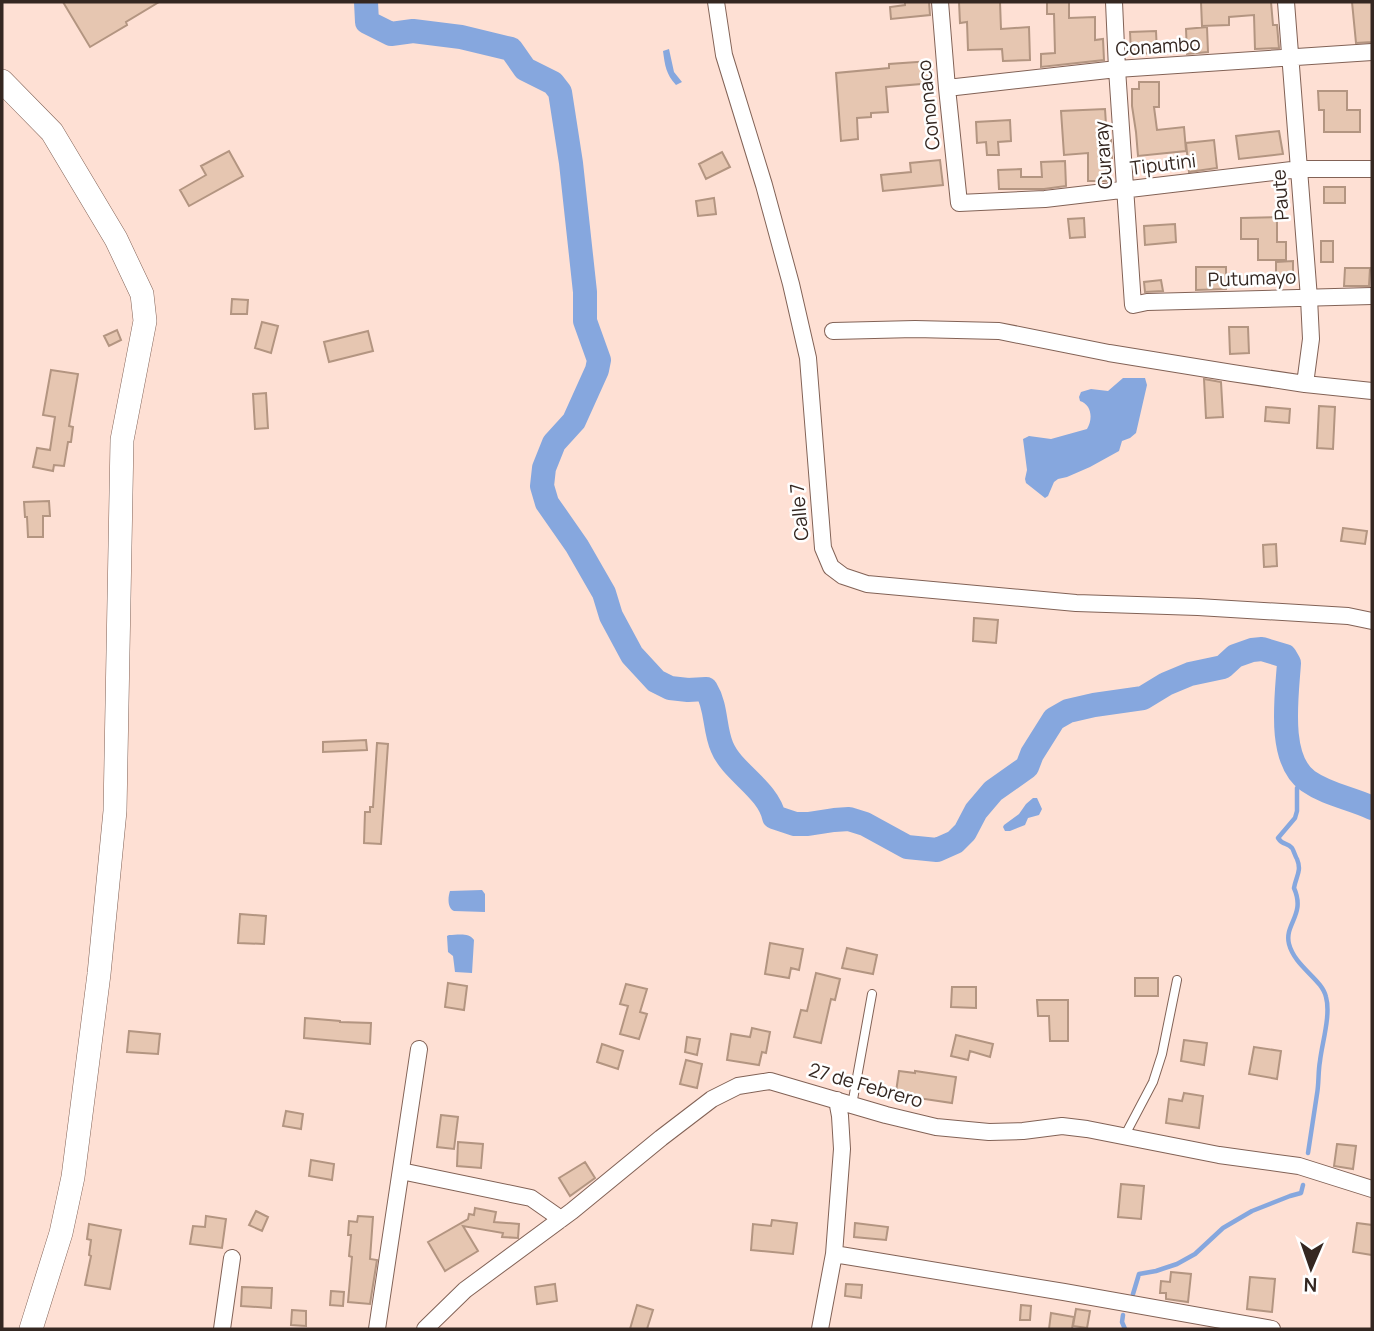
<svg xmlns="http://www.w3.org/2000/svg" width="1374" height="1331" font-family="Manrope,sans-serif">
	<rect width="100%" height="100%" fill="#fee0d4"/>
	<!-- water -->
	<path fill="#86a7de" d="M669,49L674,72L682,82L676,85C666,74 665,66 663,51Z
		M1123,378H1145L1147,385L1136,433L1130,438L1122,441L1119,451L1090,467L1067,477L1058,479L1054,482L1048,496L1045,498L1026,483L1025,479L1027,470L1023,439L1029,436L1051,439L1087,429C1093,419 1092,405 1080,401L1079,397L1081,392L1091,389L1108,391Z
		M1033,798H1037L1042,809L1039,815L1028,818L1025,825L1010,831H1005L1003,827L1004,825L1019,814L1026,804Z
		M482,890L485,894V912L454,911C447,908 448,897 450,891Z
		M449,935C457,935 469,932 474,940L472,973L455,972L453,956L448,952L447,936Z"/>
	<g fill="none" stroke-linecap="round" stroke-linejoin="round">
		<!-- stream -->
		<path stroke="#86a7de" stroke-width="4.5" d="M1308,1153C1311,1133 1314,1114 1317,1094C1319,1083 1318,1072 1320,1061C1322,1043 1331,1015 1326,997C1322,979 1295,967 1289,944C1284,924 1306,915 1294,888C1296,876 1302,871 1297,859C1296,858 1293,849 1292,848C1287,842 1283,846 1278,838L1295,818L1297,811V788L1309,782
			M1133,1294L1139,1274L1156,1271L1177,1264L1195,1254L1223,1228L1252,1211L1290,1196L1301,1193L1303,1185
			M1123,1315L1122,1322L1125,1329"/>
		<!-- river -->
		<path stroke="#86a7de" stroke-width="24" d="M366,2L367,22L391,34L413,31L461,37L511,49L525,69L553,83L560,92L571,163L585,292V321L599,360L597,370L574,421L554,443L544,468L542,486L547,503L577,546L604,593L611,616L632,655L656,681L670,688L688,690L706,689C717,707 714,729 722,747C732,772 768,789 774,817L795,824H808L834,820L849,819L865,824L907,847L937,850L955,842L965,832L976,811L993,791L1027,767L1032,754L1054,719L1068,711L1094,705L1143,698L1166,684L1190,674L1223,667L1235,656L1252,650L1262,649L1285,656L1289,663C1287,695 1277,759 1308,781C1328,795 1351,798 1372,808"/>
	</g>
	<!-- building -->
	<path fill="#e6c6b1" stroke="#b39581" stroke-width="2" d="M63,2H159L126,22L127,25L90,47Z
		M905,2H929L930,15L891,19L890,7L905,5Z
		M959,2H1000L1001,29L1029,27L1030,60L1003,61L1002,49L968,50L967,22L960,23Z
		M1047,2H1069V18L1095,17V40L1103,39L1104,60L1041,67V54L1055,53L1054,14H1047Z
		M1201,2H1271L1273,25H1277L1279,48L1255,49L1254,15L1229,17V25L1202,26Z
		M1352,2H1372V42L1356,43Z
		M1207,27L1208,52L1187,54L1186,29Z
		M1156,31L1157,53L1131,54L1130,32Z
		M931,61L933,83L886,87L888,112L871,113V117L857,118L858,139L841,141L836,73L889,68V64Z
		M1139,82H1159V107H1154L1157,130L1184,127L1186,151L1138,156L1136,132L1132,106V89H1139Z
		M1318,91H1347V110H1360V132H1324V110H1319Z
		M1105,109L1107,140H1111L1112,158H1106V181H1088V153L1064,155L1061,111Z
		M1010,120L1011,141L998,142L999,155H987L986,142L977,143L976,122Z
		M1279,131L1283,154L1239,159L1236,136Z
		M1214,140L1217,168L1189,172L1186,143Z
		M229,151L243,176L189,206L180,190L206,175L201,166Z
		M722,152L730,167L706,179L699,164Z
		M940,160L943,185L883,191L881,175L911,172L910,163Z
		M1065,161L1066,186L1044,189H999L998,170L1021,169V177H1042L1041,162Z
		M1324,187H1345V203H1324Z
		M714,198L716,214L698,216L696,201Z
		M1277,217V242H1286V260H1258V239H1241V218Z
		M1084,218L1085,237L1070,238L1068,219Z
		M1175,224L1176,242L1145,245L1144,226Z
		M1321,241H1333V262H1321Z
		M1293,261V279H1276V262Z
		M1196,267H1226V289L1196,290Z
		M1345,268H1370L1369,286H1344Z
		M1161,280L1163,291L1145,292L1144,282Z
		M232,299L248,300L247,314H231Z
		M262,322L278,326L271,353L255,348Z
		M1229,327H1248L1249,353L1230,354Z
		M117,330L121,340L109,346L104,336Z
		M368,331L373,351L329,362L324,342Z
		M51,370L78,374L69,426L73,427L71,442H68L64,466L54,465L53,471L33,467L37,448L50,450L55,417L43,415Z
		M1204,379L1221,382L1223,417L1206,418Z
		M266,393L268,428L255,429L253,394Z
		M1319,406L1335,407L1333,449L1317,448Z
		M1266,407L1290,409L1289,423L1265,421Z
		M49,501L50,516H43V537H28L27,517H25L24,502Z
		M1343,528L1367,531L1365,544L1341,541Z
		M1276,544L1277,566L1264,567L1263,545Z
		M974,618L998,620L996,643L973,641Z
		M366,740L367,750L323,752V742Z
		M377,743L388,744L381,844L364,843L365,812H370V807H373Z
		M240,914L266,916L264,944L238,943Z
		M770,943L803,949L799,970L791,968L789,978L765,974Z
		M847,948L877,955L873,974L842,968Z
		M816,973L840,979L835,1000L831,999L821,1043L794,1037L801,1010L807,1011Z
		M1135,978H1158V996H1135Z
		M448,983L467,986L464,1010L445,1007Z
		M626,984L647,989L640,1012L647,1014L639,1039L620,1034L628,1006L620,1004Z
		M952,987H976V1008L951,1007Z
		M1037,1000H1068V1041H1050L1049,1016H1038Z
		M305,1018L340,1021V1022L371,1023L370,1044L304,1038Z
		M752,1028L770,1032L766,1053L762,1052L759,1065L727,1060L731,1034L750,1037Z
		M129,1031L160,1034L158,1054L127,1052Z
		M956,1035L993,1044L990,1057L970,1051L968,1060L951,1056Z
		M687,1037L700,1039L697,1055L685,1052Z
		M1184,1040L1207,1043L1204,1065L1181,1061Z
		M602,1044L623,1051L618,1069L597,1062Z
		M1254,1047L1281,1051L1277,1079L1249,1074Z
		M686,1060L702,1064L697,1088L680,1084Z
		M899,1071L915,1073V1071L956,1077L952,1103L911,1097L912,1094L896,1092Z
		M1184,1093L1203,1096L1199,1128L1166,1123L1169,1099L1182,1101Z
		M286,1111L303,1114L301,1129L283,1126Z
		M441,1115L458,1117L454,1149L437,1147Z
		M458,1142L483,1144L481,1168L457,1166Z
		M1337,1144L1356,1146L1353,1169L1334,1166Z
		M311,1160L334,1164L332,1180L309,1176Z
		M585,1162L595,1178L570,1196L559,1178Z
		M1121,1184L1144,1186L1141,1219L1118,1217Z
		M475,1208L496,1212L494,1222L519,1224L518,1238L502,1237L503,1233L463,1226L478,1251L445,1271L428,1242L468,1219L469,1214L474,1215Z
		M256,1211L268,1217L262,1231L249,1225Z
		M206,1216L226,1219L222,1248L190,1244L193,1226L205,1227Z
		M358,1216L373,1217L370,1259L377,1260L370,1304L348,1302L352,1257L349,1256L351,1235H348L349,1221L357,1222Z
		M772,1220L797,1223L793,1254L751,1250L753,1224L771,1226Z
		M855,1223L888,1227L886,1240L854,1237Z
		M1357,1223L1372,1225V1255L1353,1252Z
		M89,1224L121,1230L110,1289L85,1285L91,1256L89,1255L91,1240L87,1239Z
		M1171,1272L1191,1274L1188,1302L1166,1299V1293H1160L1161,1281L1170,1282Z
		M1250,1277L1275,1279L1272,1312L1247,1309Z
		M555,1284L557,1301L537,1304L535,1287Z
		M846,1284L862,1285L861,1298L845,1296Z
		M242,1287L272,1288L271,1308L241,1306Z
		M331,1291L344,1292L343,1306L330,1305Z
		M637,1305L653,1310L647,1329H630Z
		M1021,1305L1031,1306L1030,1320H1020Z
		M1076,1309L1090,1311L1087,1328L1073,1326Z
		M292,1310L306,1311V1326L291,1325Z
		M1051,1313L1074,1317L1072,1329H1049Z"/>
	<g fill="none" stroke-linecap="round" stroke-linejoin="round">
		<!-- lane casing -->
		<g stroke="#826256" stroke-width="10">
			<path id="lane" d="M852,1105L872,994
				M1124,1137L1153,1082L1162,1054L1177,980"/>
		</g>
		<!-- street casing -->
		<g stroke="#826256" stroke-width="18">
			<path id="street" d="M716,2L724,55L764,185L791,284L808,358L823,548L831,567L843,576L867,584L1076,603L1198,607L1348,616L1372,621
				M940,2L947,88L959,203L1045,199L1300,169H1372
				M1114,2L1117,69L1133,305L1147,302L1372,296
				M1286,2L1309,298L1311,339L1305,384
				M947,88L1117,69L1372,52
				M833,331L915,329L999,331L1109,353L1232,373L1305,384L1372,391
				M401,1171L531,1198L561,1219
				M834,1254L1064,1292L1272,1329
				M222,1329L232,1258
				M377,1329L419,1049
				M425,1329L465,1290L572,1211L661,1138L712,1099L738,1086L770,1081L886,1115L936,1127L989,1132L1023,1131L1062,1126L1087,1129L1219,1155L1299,1166L1372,1189
				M820,1329L834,1254L842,1149L840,1116L837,1100"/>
		</g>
		<!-- secondary casing -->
		<g stroke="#826256" stroke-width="24">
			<path id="secondary" d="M2,81L52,132L116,239L142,294L145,321L122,440L115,811L99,974L73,1177L61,1233L31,1329"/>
		</g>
		<!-- lane -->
		<use href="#lane" stroke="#fff" stroke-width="8"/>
		<!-- street -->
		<use href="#street" stroke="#fff" stroke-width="16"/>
		<!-- secondary -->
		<use href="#secondary" stroke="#fff" stroke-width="23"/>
	</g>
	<g text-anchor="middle" stroke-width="5" stroke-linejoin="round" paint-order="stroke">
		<!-- street labels -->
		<g font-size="19" fill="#342721" stroke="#fff">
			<text transform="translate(1158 46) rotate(-4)" y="7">Conambo</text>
			<text transform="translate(928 105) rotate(-96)" y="7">Cononaco</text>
			<text transform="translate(1103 155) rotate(-94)" y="7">Curaray</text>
			<text transform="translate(1163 164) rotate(-7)" y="7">Tiputini</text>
			<text transform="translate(1280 195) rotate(-94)" y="7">Paute</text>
			<text transform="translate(1252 278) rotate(-2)" y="7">Putumayo</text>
			<text transform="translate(799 512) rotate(-95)" y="7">Calle 7</text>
			<text transform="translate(866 1085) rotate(16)" y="7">27 de Febrero</text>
		</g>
	</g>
	<!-- border -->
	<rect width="1374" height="1331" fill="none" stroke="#342721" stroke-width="7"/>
	<!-- north arrow -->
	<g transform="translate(1311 1268) rotate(182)" stroke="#ffffff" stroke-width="5" paint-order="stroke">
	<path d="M0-5L12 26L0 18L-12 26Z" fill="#342721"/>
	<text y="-10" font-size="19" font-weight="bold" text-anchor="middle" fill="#342721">N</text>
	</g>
</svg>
